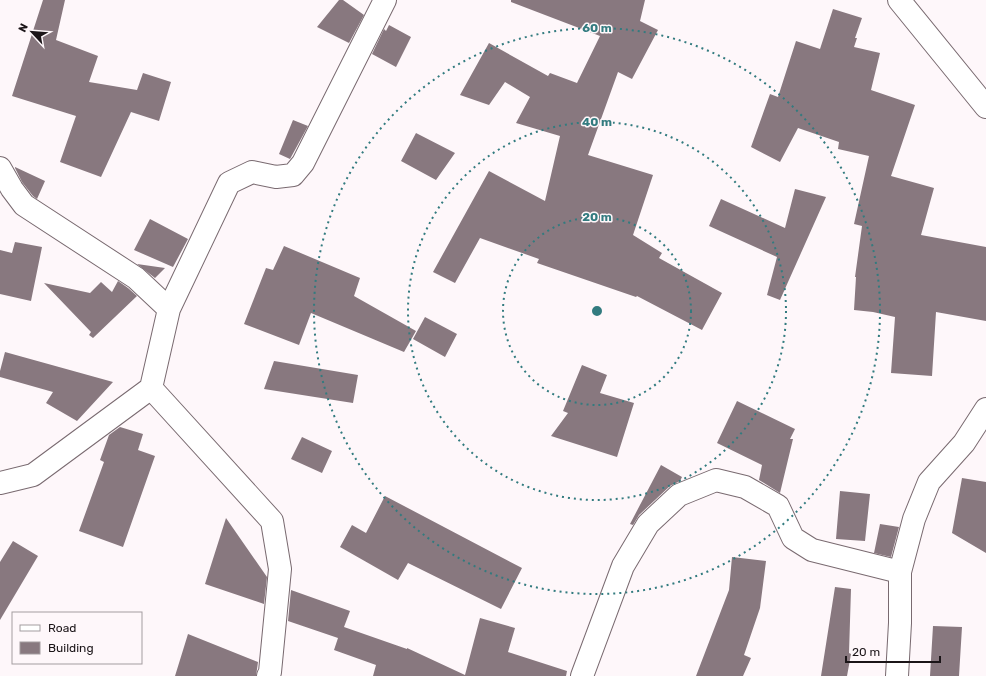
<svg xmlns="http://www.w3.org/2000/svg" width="986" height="676" font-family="Rubik,sans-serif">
	<rect width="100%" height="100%" fill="#fef7fa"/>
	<!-- building -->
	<path fill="#88787f" d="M43,0H65L56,40L98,56L89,82L137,90L143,73L171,82L159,121L131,112L101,177L60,162L76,116L12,96Z
		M339,0H343L364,15L349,43L317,27Z
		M511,0H645L640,21L658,30L632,79L618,72L588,155L653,175L633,235L662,253L659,258L722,293L702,330L637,296L636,297L537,263L539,259L480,238L455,283L433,272L489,171L545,201L560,136L516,123L530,97L505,82L489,105L460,95L489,43L548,76L550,73L577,83L600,36L511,2Z
		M833,9L862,18L855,38H857L854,47L880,53L871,90L915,105L891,176L934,188L921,235L986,247V321L936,312L932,376L891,373L895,317L873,312L854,310L856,277H855L862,226L854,224L869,156L838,149L839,142L798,128L780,162L751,147L770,94L778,97L796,41L820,49Z
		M389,25L411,37L396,67L372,54L384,29L386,31Z
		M293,120L308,126L290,159L279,154Z
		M416,133L455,153L436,180L401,161Z
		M15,167L45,181L37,199L33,196L22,182L15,168Z
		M795,189L826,197L780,300L767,295L777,257L709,226L721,199L785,228Z
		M150,219L188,239L173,267L134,250Z
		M15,242L42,247L31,301L0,294V250L12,253Z
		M284,246L360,278L354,296L416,331L404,352L311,313L299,345L244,324L266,268L273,270Z
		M137,264L165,268L155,278Z
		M118,281L128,288L137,296L93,338L89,335L91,332L44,283L90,293L101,282L112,292Z
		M425,317L457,334L445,357L413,339Z
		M5,352L113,382L77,421L46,403L53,392L0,377V371Z
		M274,361L358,375L353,403L264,389Z
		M582,365L607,375L600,393L634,403L617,457L551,436L568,413L563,411Z
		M737,401L795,429L790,439H793L780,493L759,480L762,465L717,443Z
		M120,427L143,434L138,450L155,456L123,547L79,531L104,462L100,460L109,435Z
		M302,437L332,451L322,473L291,459Z
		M661,465L682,477L680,481L670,486L639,515L633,525L630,524Z
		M962,478L986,482V553L952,533Z
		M840,491L870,494L865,541L836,539Z
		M385,496L522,568L501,609L408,563L398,580L340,547L352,525L366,533Z
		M226,518L267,577L264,604L205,584Z
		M880,524L899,527L891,557L874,553Z
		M13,541L38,556L0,620V562Z
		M732,557L766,561L760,608L744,655L751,658L743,676H696L729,590Z
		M835,587L851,589L849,653L851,654L847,676H821Z
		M291,590L350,611L344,627L407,649V648L465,675L480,618L515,628L508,652L567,671L566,676H373L376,665L334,650L338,638L288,621Z
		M933,626L962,627L959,676H930Z
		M188,634L258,662L256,676H175Z"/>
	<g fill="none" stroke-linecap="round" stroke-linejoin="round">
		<!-- street casing -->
		<g stroke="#796a70" stroke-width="24">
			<path id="street" d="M899,0L986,107
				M0,168L12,189L24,205L136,278L169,309L151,388L272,521L280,569L270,672L268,676
				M169,309L229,183L252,172L276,177L293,175L303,163L385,0
				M0,483L33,475L151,388
				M582,676L623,566L648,524L679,495L716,480L745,487L778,506L793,538L812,550L900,572
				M897,676L900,623V572L914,519L929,482L964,443L986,409"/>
		</g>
		<!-- street -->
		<use href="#street" stroke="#fff" stroke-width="22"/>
	</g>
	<!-- distance rings -->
	<g fill="none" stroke="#327b7f" stroke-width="2" stroke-dasharray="2 4">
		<circle cx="597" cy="311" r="94"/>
		<circle cx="597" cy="311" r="189"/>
		<circle cx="597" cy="311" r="283"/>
	</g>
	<circle cx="597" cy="311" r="6" fill="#327b7f" stroke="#fef7fa" stroke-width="2"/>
	<g font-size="12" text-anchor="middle" font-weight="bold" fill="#327b7f" stroke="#fef7fa" stroke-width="3" stroke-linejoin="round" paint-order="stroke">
		<text x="597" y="32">60 m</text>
		<text x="597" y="126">40 m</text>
		<text x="597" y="221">20 m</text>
	</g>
	<!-- legend -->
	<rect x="12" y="612" width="130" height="52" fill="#fef7fa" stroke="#a39da0"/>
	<rect x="20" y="625" width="20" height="6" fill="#ffffff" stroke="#a39da0"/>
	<text x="48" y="632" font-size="12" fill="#1b1518">Road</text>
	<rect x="20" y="642" width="20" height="12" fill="#88787f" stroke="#a39da0"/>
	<text x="48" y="652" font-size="12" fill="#1b1518">Building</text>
	<!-- north arrow -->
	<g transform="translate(32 32) rotate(296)" stroke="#fef7fa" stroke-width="3" paint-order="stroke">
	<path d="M0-3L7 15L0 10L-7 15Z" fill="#1b1518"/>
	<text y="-6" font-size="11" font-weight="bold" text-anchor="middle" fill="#1b1518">N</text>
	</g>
	<!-- scale -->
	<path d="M846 656v6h94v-6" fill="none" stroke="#1b1518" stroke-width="2"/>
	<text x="852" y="656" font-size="12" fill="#1b1518" stroke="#fef7fa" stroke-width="3" paint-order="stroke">20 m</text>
</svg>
